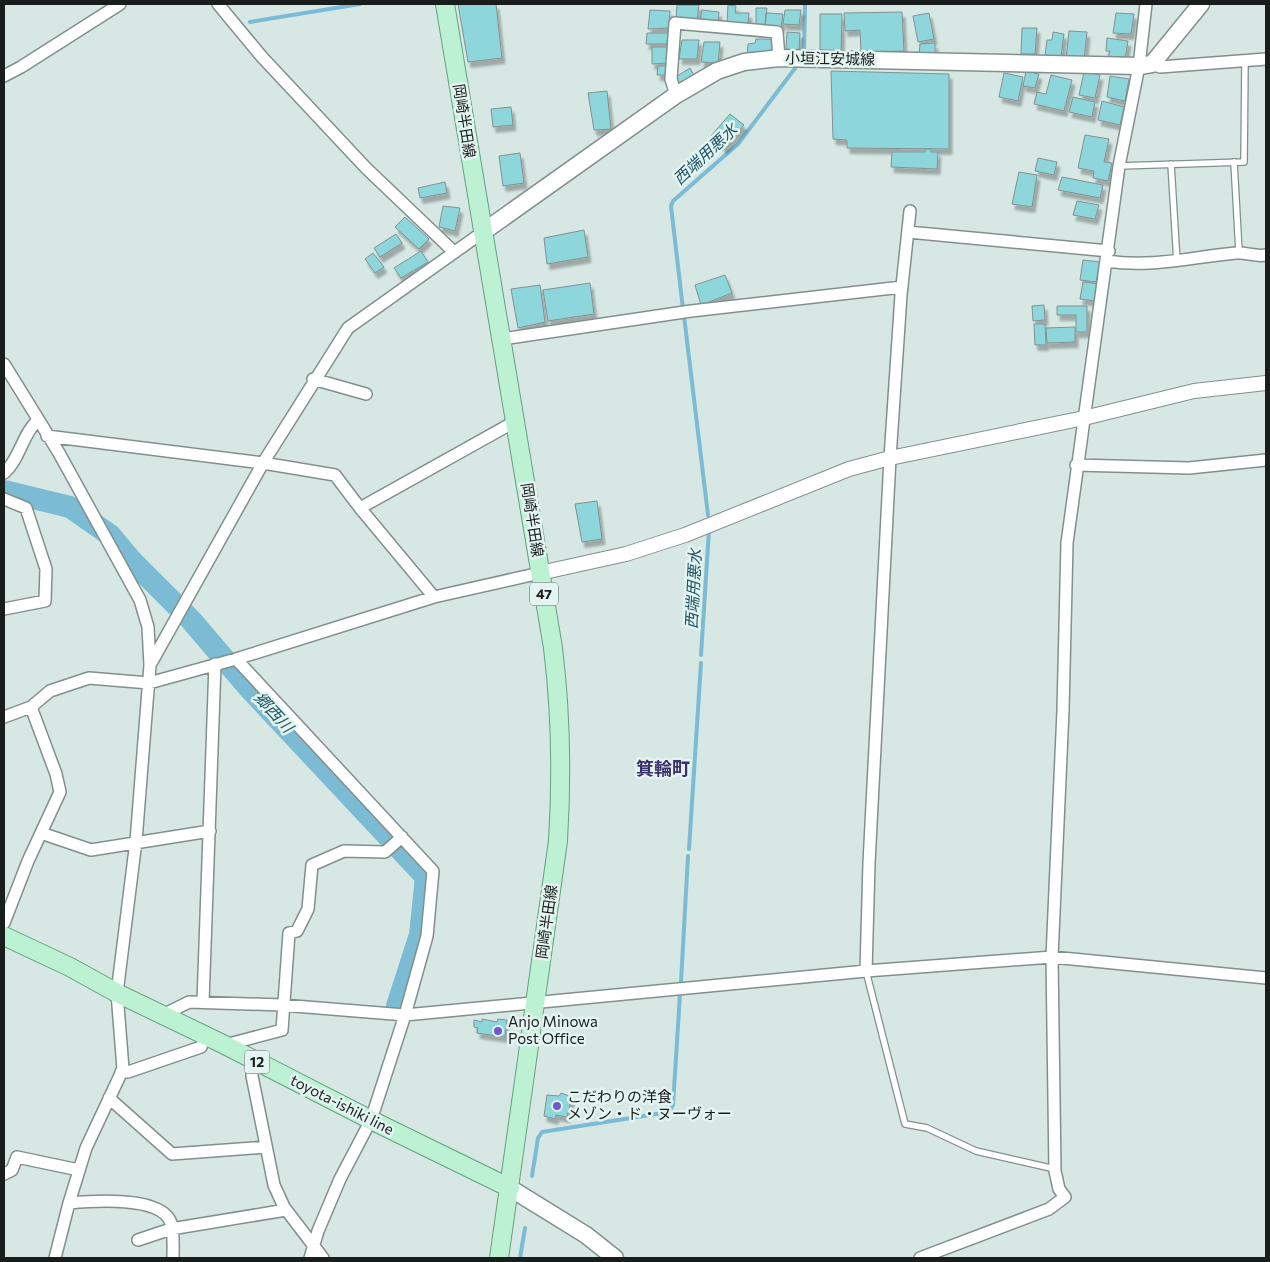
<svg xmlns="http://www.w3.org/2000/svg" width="1270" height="1262" font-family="Commissioner,'Noto Sans JP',sans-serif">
	<defs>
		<filter id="shadow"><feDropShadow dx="3" dy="5.5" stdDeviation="1" flood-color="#0004"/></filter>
	</defs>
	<rect width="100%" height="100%" fill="#d7e7e3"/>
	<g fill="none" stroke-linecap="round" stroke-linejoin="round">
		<!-- stream -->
		<path stroke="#7bbbd3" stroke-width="4" d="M250,22L360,4
			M804,54L805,4
			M683,309L671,206L673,201L738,144L799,63
			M684,316L708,515
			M701,655L709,530
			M689,849L701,663
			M681,982L688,856
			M532,1176L538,1138L542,1132L669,1112L673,1105L680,994
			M520,1258L525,1228"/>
		<!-- river -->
		<path stroke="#7bbbd3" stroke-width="22" d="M4,491L70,507L110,535L132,561L191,620L249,688L426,877L420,935L397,1006"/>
	</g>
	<!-- building -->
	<path fill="#8dd7dc" stroke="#829192" filter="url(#shadow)" d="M458,4H496L502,58L468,62Z
		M677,5H699L697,20H676Z
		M728,5L736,6L735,13H749L748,24L727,23Z
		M756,8H767L765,26H756Z
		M650,10L670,11L669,28L648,29Z
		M702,10L719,12L718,23L700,21Z
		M785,10H801L799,25L783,24Z
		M902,12L904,51L861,52L860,30L845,31L844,13Z
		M766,13L783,14L781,27L765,26Z
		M929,13L934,39L918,42L913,16Z
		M1116,13L1134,14L1131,34L1113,33Z
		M820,14H842L841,55H820Z
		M1022,28H1037L1035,54H1021Z
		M1069,31L1087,32L1084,60L1066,59Z
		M787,32L800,33L799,50H786Z
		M1053,32L1064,34L1061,57L1045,55L1047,40H1052Z
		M647,33H668L667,44H646Z
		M1107,38L1128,41L1125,60L1108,58L1110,51H1106Z
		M756,39H773L772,55L747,58L748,44L755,43Z
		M682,40H699L697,59H679Z
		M704,42H720L718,63L701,62Z
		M935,43V55H919L920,44Z
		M652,47H667V63L652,64Z
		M658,66H667L665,75H657Z
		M690,68L696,79L680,89L674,78Z
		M831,71L949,74V149L847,148V140L833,139Z
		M1026,71L1039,74L1035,88L1023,86Z
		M1084,72L1100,75L1095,98L1079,95Z
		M1004,73L1023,77L1018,101L999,97Z
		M1051,75L1072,80L1064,111L1034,104L1037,92L1046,94Z
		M1110,76L1129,79L1125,101L1107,97Z
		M607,91L611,129L594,130L588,93Z
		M1073,97L1095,102L1092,117L1069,112Z
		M1102,101L1124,107L1120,125L1098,120Z
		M511,107L513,125L493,127L491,109Z
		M730,114L744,125L724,148L711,136Z
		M1085,135L1109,139L1104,162L1112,163L1108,181L1093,178L1094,171L1078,168Z
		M925,149H931V152H938L937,169L891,167L892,152H925Z
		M520,153L524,183L503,186L499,156Z
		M1038,158L1057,162L1054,175L1035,171Z
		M1019,172L1037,175L1032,207L1012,204Z
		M1062,177L1103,185L1100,198L1058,190Z
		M445,182L447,193L420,198L418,188Z
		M1077,201L1099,205L1095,219L1073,215Z
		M443,206L460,208L455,231L439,227Z
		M405,217L429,239L419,249L395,227Z
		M584,230L588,257L547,264L544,238Z
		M396,234L402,243L380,257L374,248Z
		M421,251L428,262L401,278L394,268Z
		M373,253L384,267L375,273L365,259Z
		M1083,260L1100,262L1096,282L1080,280Z
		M725,275L732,293L701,305L695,285Z
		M1083,282L1099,284L1096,301L1080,299Z
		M590,283L594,314L548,321L543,290Z
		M540,285L545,322L518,328L511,289Z
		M1044,305L1045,320L1033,321L1032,306Z
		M1057,306H1087V332H1076V315H1057Z
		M1034,324H1045L1046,345H1035Z
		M1075,327V342L1047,343L1046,328Z
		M597,501L602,539L582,542L575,504Z
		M482,1019L497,1022L498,1019L507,1020L505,1037L477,1033L478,1028L474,1027V1020L482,1022Z
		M561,1093L572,1097L567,1117L556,1115L555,1119L544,1116L547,1095L559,1096Z"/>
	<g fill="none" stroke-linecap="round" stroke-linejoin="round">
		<!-- service casing -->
		<g stroke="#82908c" stroke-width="8">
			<path id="service" d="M1234,162L1239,252
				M1171,164L1177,262
				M1119,166L1244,162L1245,61
				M866,971L905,1124L927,1128L976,1151L1055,1169"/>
		</g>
		<!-- minor casing -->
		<g stroke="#82908c" stroke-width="14">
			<path id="minor" d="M218,4L262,57L366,168L453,251
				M1152,64L1160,67L1266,59
				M4,76L21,67L120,4
				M676,95L671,79L675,23L777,32L779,58
				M908,232L1109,251
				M1107,261C1151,268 1192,257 1236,253C1246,252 1255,257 1266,255
				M502,339L691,311L902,287
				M4,364L59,453L140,600L148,627L150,665L136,841L117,993L123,1069L86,1148L69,1203L55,1258
				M313,379L366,394
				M47,436L263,463L335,475L360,508L516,421
				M1076,465L1189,468L1266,460
				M4,473C20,459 22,435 37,421
				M4,499L26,508L46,569L45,601L4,609
				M360,508L434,597
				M236,659L433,871L427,936L405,1015L371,1120L340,1179L318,1231L310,1258
				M150,665L263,463L348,328L483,232
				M4,717L31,707L50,691L89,678L149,683L236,659L434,597L540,573
				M41,833L91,850L210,831
				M4,923L28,861L60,792L56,774L31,707
				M866,971L869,863L890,458L901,295L910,211
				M203,1002L215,664
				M163,1015L189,1002L282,1005L405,1015L866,971L1052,957L1266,978
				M225,1045L282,1030L289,933L297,931L308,909L312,865L344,851L385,852L402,837
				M252,1059V1076L274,1185L284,1207L323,1258
				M121,1072H128L201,1047L205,1035
				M109,1098L172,1154L266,1147
				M4,1174L12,1170L17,1157L79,1170
				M69,1203C91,1201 162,1195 171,1223C174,1233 173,1248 173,1258
				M138,1240L171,1229L286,1210
				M920,1258L1049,1209L1065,1197L1059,1189L1055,1171L1052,957L1063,711L1067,543L1119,166L1139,66L1146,4"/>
		</g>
		<!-- tertiary casing -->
		<g stroke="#82908c" stroke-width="16">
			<path id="tertiary" d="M540,573L626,554L685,535L849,469L890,458L1084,418L1194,391L1266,383"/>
		</g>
		<!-- secondary casing -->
		<g stroke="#82908c" stroke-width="19">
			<path id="secondary" d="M483,232L676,95L717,71L744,62L779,58L1139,66L1152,64L1201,4
				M510,1188L586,1235L615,1258"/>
		</g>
		<!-- primary casing -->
		<g stroke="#66a181" stroke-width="20">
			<path id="primary" d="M445,4L553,648C561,713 562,776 558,841L499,1258
				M4,936L70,967L117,993L225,1045L371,1120L510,1188"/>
		</g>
		<!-- service -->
		<use href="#service" stroke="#fff" stroke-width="5.5"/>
		<!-- minor -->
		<use href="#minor" stroke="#fff" stroke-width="11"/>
		<!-- tertiary -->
		<use href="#tertiary" stroke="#fff" stroke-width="14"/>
		<!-- secondary -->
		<use href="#secondary" stroke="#fff" stroke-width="16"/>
		<!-- primary -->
		<use href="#primary" stroke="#bcf1d4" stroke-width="18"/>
	</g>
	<!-- markers -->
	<g fill="#6f58d2" stroke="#e4f4f0" stroke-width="2">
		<circle cx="498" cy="1031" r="5"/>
		<circle cx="557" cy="1106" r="5"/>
	</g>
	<g text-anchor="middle" stroke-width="5" stroke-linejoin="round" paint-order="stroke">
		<!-- shield labels -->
		<g fill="#e4f4f0" stroke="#565e5c" stroke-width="1">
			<rect x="530" y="582.5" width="28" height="23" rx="4"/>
			<rect x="244.5" y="1050.5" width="25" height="23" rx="4"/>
		</g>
		<g font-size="14" font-weight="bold" fill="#191e1d">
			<text x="544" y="599">47</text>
			<text x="257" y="1067">12</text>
		</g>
		<!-- street labels -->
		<g font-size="15" fill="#191e1d" stroke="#e4f4f0">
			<text transform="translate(830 59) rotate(1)" y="5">小垣江安城線</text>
			<text transform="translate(464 121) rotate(81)" y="5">岡崎半田線</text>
			<text transform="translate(532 520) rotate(81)" y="5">岡崎半田線</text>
			<text transform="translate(547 922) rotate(-82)" y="5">岡崎半田線</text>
			<text transform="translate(342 1105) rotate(27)" y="5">toyota-ishiki line</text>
		</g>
		<!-- poi labels -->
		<g font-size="15" fill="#191e1d" stroke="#e4f4f0" text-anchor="start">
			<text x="508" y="1027">Anjo Minowa<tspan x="508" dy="17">Post Office</tspan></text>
			<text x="567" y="1102">こだわりの洋食<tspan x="567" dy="17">メゾン・ド・ヌーヴォー</tspan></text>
		</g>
		<!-- water labels -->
		<g font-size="16" font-style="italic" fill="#205567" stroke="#e4f4f0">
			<text transform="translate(705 154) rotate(-43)" y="6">西端用悪水</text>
			<text transform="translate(693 589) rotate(-87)" y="6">西端用悪水</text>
			<text transform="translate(274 712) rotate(47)" y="6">郷西川</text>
		</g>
		<!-- quarter labels -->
		<g font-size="18" font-weight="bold" fill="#3a306c" stroke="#e4f4f0">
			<text x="663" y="775">箕輪町</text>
		</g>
	</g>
	<!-- border -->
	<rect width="1270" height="1262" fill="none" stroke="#191e1d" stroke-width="10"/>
</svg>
